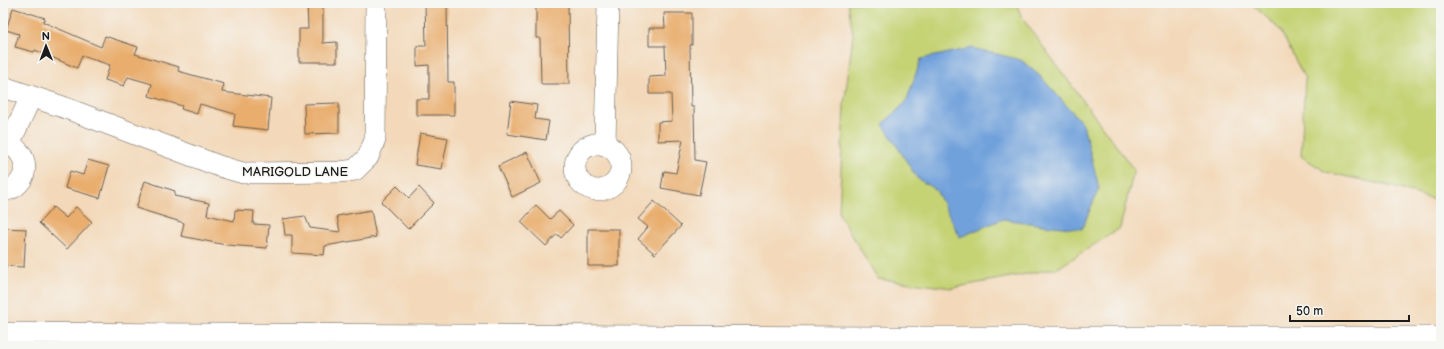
<svg xmlns="http://www.w3.org/2000/svg" width="1444" height="349" font-family="'Balsamiq Sans',sans-serif">
	<rect width="100%" height="100%" fill="#f6f6f2"/>
	<filter id="ink" filterUnits="userSpaceOnUse"><feTurbulence type="fractalNoise" baseFrequency=".025" numOctaves="2"/><feDisplacementMap in="SourceGraphic" scale="8" xChannelSelector="R" yChannelSelector="G"/><feConvolveMatrix kernelMatrix="1 2 1 2 8 2 1 2 1" color-interpolation-filters="sRGB"/></filter>
	<filter id="wash" filterUnits="userSpaceOnUse"><feTurbulence type="fractalNoise" baseFrequency=".012" numOctaves="4" result="noise"/><feDisplacementMap in="SourceGraphic" scale="16" xChannelSelector="R" yChannelSelector="G"/><feGaussianBlur stdDeviation="0.9" result="paint"/><feColorMatrix in="noise" values="0 0 0 0 0 0 0 0 0 0 0 0 0 0 0 0 0 1.4 0 .05"/><feComposite in="paint" operator="in"/></filter>
	<g filter="url(#wash)">
		<rect width="100%" height="100%" fill="#f3d9ba"/>
		<!-- green -->
		<path fill="#c5d375" stroke="#707848" d="M848,3H1016L1022,18L1134,170L1120,228L1058,268L952,288L878,279L839,214L844,106L853,35Z
			M1251,3H1441V206L1432,199L1389,186L1326,172L1301,156L1305,79L1280,30Z"/>
		<!-- water -->
		<path fill="#71a1db" stroke="#465e7c" d="M972,48L1021,60L1041,77L1083,124L1099,188L1082,229L1043,225L1003,219L960,237L936,190L917,178L883,124L906,102L921,59Z"/>
		<g id="blocks">
			<!-- building -->
			<path fill="#e9ae6e" d="M307,3H323V43L337,42V62H299V29H308Z
				M425,3H447L448,82H454V115H416V99H429V65L417,66V46H426Z
				M568,4L569,84H541L540,38H536V5Z
				M13,8L45,18L43,22L101,47L105,36L138,47L135,54L179,67L178,71L224,84L222,92L271,98L268,130L233,126L235,114L200,104L197,114L181,109L182,106L149,96L152,84L128,77L124,86L105,80L110,65L82,56L77,68L35,50L34,52L15,47L19,34L6,30Z
				M664,13H692V45H690L691,107H694L695,160L706,162L699,195L661,188L664,171L676,173L683,140L658,141V122L672,121L671,94H649V77L666,76L665,46H649V28H665Z
				M511,101L537,105L535,119L549,121L546,140L507,134Z
				M339,103V133L305,134L304,104Z
				M420,133L448,138L442,169L415,165Z
				M527,152L541,183L512,197L498,166Z
				M88,160L109,166L100,198L65,188L70,171L83,175Z
				M145,181L175,191L174,196L209,203L207,215L234,221L235,210L254,211L253,224L269,225L267,248L226,245L181,236L184,223L136,208Z
				M397,186L409,198L419,187L434,203L408,229L381,202Z
				M654,201L681,226L655,254L638,239L648,227L638,219Z
				M536,205L550,219L559,211L573,225L561,238L557,234L546,246L521,222Z
				M53,207L66,218L76,207L92,222L67,249L39,223Z
				M371,210L376,237L325,246L324,255L292,253V235H285L283,219L305,216L310,228L340,232L337,216Z
				M3,228L26,229L24,267L3,266Z
				M588,229H619V266H588Z"/>
		</g>
	</g>
	<g filter="url(#ink)">
		<use href="#blocks" fill-opacity="0" stroke="#675e53" stroke-width="1"/>
		<g fill="none" stroke-linecap="round" stroke-linejoin="round">
			<!-- minor casing -->
			<g stroke="#675e53" stroke-width="22">
				<path id="minor" d="M3,87L63,107L219,166L243,173L339,172L355,170L368,157L375,140L376,3
					M3,143C32,148 32,187 3,191
					M9,144L31,97
					M575 167a23 23 0 1 1 46 0a23 23 0 1 1-46 0Z
					M605,145L608,3
					M3,333L894,337H1441"/>
			</g>
			<!-- minor -->
			<use href="#minor" stroke="#fff" stroke-width="21"/>
		</g>
	</g>
	<g text-anchor="middle" stroke-width="3" stroke-linejoin="round" paint-order="stroke">
		<!-- street labels -->
		<g font-size="13" fill="#1c1c1c" stroke="#f6f6f2">
			<text x="295" y="176">MARIGOLD LANE</text>
		</g>
	</g>
	<!-- margin -->
	<rect width="1444" height="349" fill="none" stroke="#f6f6f2" stroke-width="16"/>
	<!-- north arrow -->
	<g transform="translate(46 46) rotate(359)" stroke="#f6f6f2" stroke-width="3" paint-order="stroke">
	<path d="M0-3L7 15L0 10L-7 15Z" fill="#1c1c1c"/>
	<text y="-6" font-size="11" font-weight="bold" text-anchor="middle" fill="#1c1c1c">N</text>
	</g>
	<!-- scale -->
	<path d="M1290 315v6h119v-6" fill="none" stroke="#1c1c1c" stroke-width="2"/>
	<text x="1296" y="315" font-size="12" fill="#1c1c1c" stroke="#f6f6f2" stroke-width="3" paint-order="stroke">50 m</text>
</svg>
